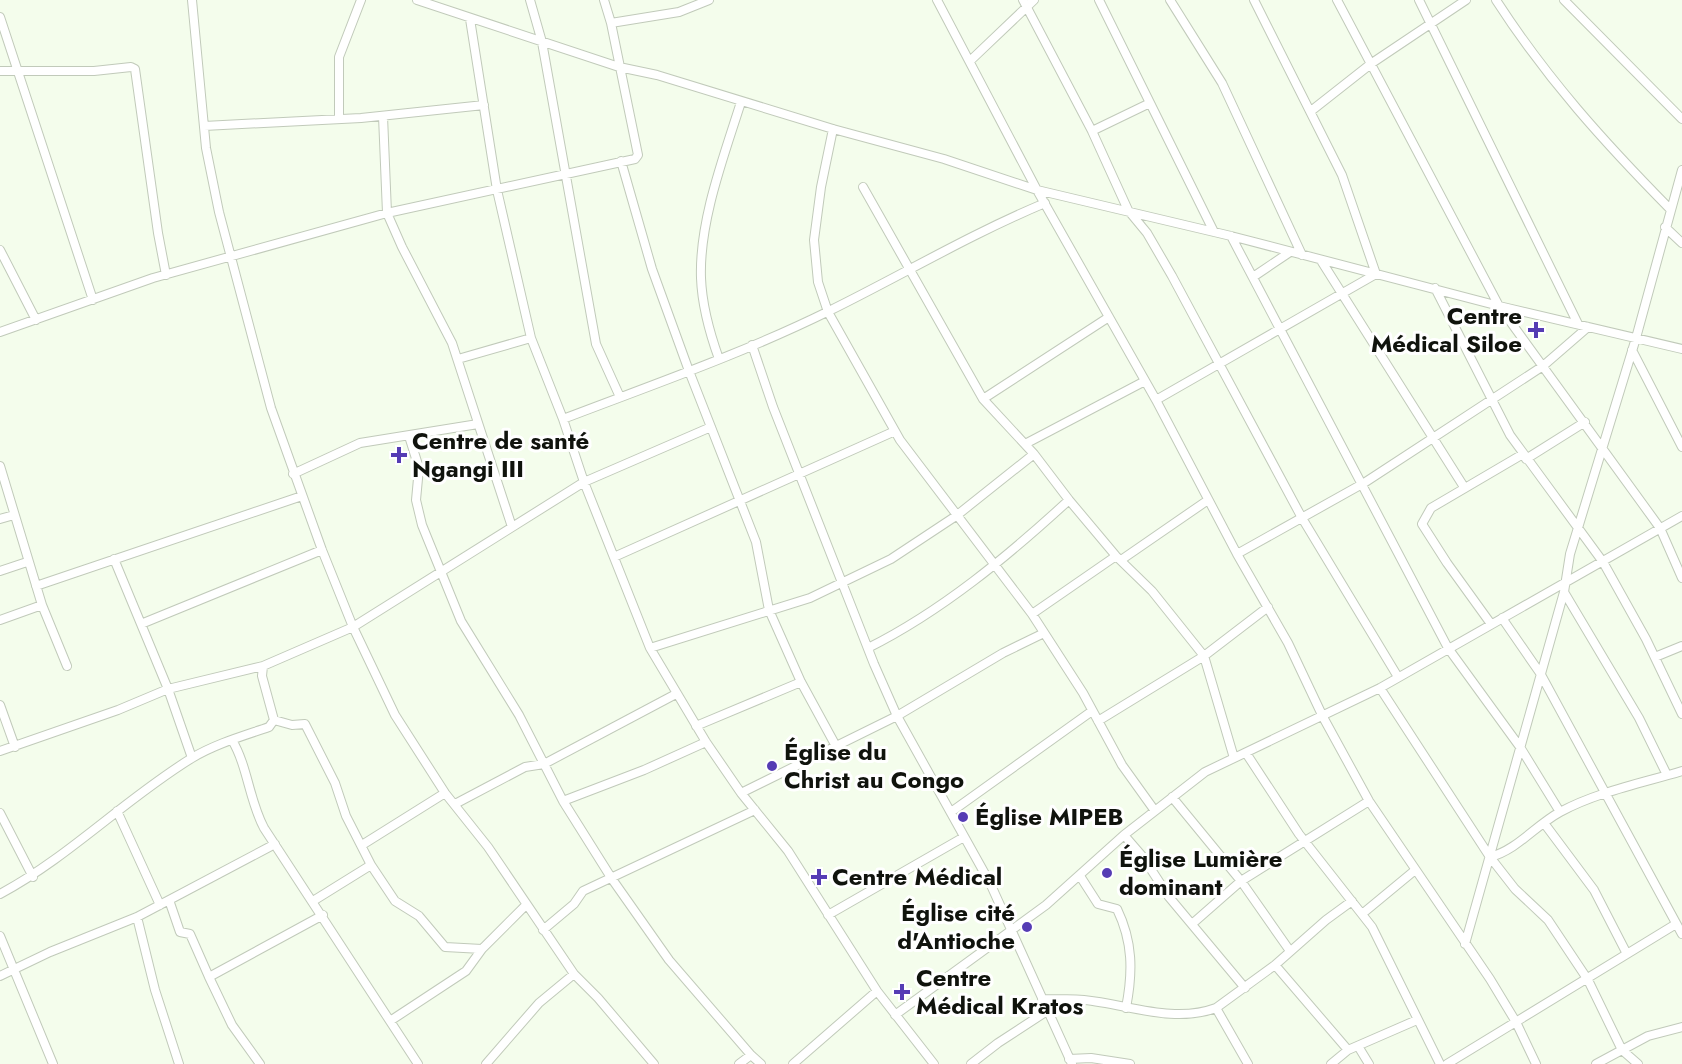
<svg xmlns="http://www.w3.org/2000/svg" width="1682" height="1064" font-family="Jost,sans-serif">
	<rect width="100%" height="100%" fill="#f4fdec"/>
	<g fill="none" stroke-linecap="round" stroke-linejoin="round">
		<!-- street casing -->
		<g stroke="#c1caba" stroke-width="10">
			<path id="street" d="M192,0L206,148L219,212L271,408L322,550L353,627L395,715L445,793L488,847L574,974
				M417,0L619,67L657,75L833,129L944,159L1037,190L1231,236L1499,306L1682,349
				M530,0L542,42L596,344L620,397
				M937,0L1037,190L1156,400L1237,554L1288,643L1323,717L1369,801L1490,979L1516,1022L1536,1064
				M1023,0L1092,131L1128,210L1147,233L1172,276L1302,518L1398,677
				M1099,0L1214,232
				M1170,0L1222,83L1302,255
				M1337,0L1499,306L1660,528L1682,578
				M1419,0L1578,324
				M1496,0C1547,79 1604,142 1670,209
				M1564,0L1682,119
				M0,17L93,300
				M470,19L497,190L531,338L563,419L584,482L650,648L706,742L741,793L788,851L877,991
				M611,23L679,12L709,0
				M971,60L1034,0
				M0,71H94L131,67L135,69L158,233L166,275
				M1311,111L1372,63L1466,0
				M383,116L387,213L402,247L452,343L512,527
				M339,119V57L361,0
				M204,126L361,118L484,105
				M833,129L821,187L814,240L818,282L828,312L900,440L1032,614L1083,693L1122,765L1155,811
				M1092,131L1150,103
				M621,161L652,269L689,371L756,542L769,610L801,682L837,748
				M863,187L983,399L1034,454L1069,500L1116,556L1152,591L1204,656L1234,758
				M1665,227L1682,243
				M1231,236L1448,648L1520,747L1560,812
				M0,250L36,320
				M1322,262L1464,487
				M1253,277L1290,252
				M1435,288L1510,435L1603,562L1646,639L1682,714
				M0,332L153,278L387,213L635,159L638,155L611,23L604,0
				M752,345L773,407L874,664L897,716L990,883L1072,1064
				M1632,350L1682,447
				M458,359L531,338
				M719,359C710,334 702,305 701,278C699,221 724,156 741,102
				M983,399L1109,317
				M1156,400L1376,274L1342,175L1254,0
				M563,419C652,385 744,353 829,311C902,275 969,235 1045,203
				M409,436L419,468L416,500L422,525L461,621L519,715L563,801L612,879L669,960L751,1055
				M1025,444L1145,381
				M1526,459L1585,422
				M0,466L42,605L0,620
				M293,474L360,443L478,424
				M0,519L14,515
				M1237,554L1364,483L1543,366L1588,327
				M614,557L895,431
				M114,559L168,689L192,758
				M1121,560L1208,500
				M0,571L27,562
				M36,586L302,496
				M1564,592L1639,718L1667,775
				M42,605L67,666
				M1032,614L1116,556
				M1502,618L1540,673L1682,934
				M141,624L322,550
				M1491,624L1447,563L1422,524L1431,508L1523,454
				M650,648L810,598L891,559L956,516L1034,454
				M868,648C942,611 1008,556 1069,500
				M1655,657L1682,646
				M263,666L262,676L274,720
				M1380,688L1490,857L1515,889L1548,920L1588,980L1622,1050L1638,1064
				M0,705L15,747
				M274,720L292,725L305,724L335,783L346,816L371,865
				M1098,721L1204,656L1268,607
				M696,726L801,682
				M232,740C248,767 249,800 264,828L418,1064
				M0,751L118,710L168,689L263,666L353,627L584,482L711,427
				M1246,753L1299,834L1372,927L1440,1064
				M741,793L897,716L1003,653L1044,633
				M1172,797L1241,881L1290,951
				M563,801L644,770L706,742
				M455,804L525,767L544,764L676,694
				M117,811L160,905
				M951,812L1092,711
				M0,813L33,877
				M1544,823L1594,890L1627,954
				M1124,835L1143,857L1169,897L1245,988
				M362,845L445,793
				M1490,857C1517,850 1536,825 1560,812C1597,792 1642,783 1682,771
				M1080,876L1098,904L1117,909C1133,942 1133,972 1126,1008
				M0,894C69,857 125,799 192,758C215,744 243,736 269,727L274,720
				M169,900L180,932L190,934L209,977
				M313,901L371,865L395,901L419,916L445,947L482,949L525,906
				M1362,914L1414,871
				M828,915L964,837
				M137,917L155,990L179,1064
				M1192,924L1241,881L1369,801
				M543,930L574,904L583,891L755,810
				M0,936L53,1064
				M1465,944L1564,592L1570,554L1636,338L1682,170
				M1275,965L1348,1050
				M0,976L50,952L137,917L275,844
				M1042,999C1056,999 1070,999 1084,1000C1127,1004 1173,1024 1216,1008L1275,965L1326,920L1352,901
				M1216,1008L1248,1064
				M895,1015L1046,905L1124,835L1205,772L1380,688L1682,516
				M390,1021L466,971L482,949
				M1358,1046L1369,1064
				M1069,1059L1091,1058L1130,1064
				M260,1064L232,1025L209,977L323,915
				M486,1064L539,1003L574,974L598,998L654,1064
				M739,1064L751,1055L761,1064
				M793,1064L877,991L934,1064
				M971,1064L998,1043L1047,1011
				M1331,1064L1348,1050L1417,1020
				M1447,1064L1676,924
				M1596,1064L1648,1036L1682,1027"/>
		</g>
		<!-- street -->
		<use href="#street" stroke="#fff" stroke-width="8"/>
	</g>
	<!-- markers -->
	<g fill="#553cb4" stroke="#fff" stroke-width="2">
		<path d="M1533 321h6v6h6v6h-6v6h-6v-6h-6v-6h6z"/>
		<path d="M396 446h6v6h6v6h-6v6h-6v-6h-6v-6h6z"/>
		<circle cx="772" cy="766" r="6"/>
		<circle cx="963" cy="817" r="6"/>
		<circle cx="1107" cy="873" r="6"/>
		<path d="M816 868h6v6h6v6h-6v6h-6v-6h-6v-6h6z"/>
		<circle cx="1027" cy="927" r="6"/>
		<path d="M899 983h6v6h6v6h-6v6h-6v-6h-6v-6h6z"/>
	</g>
	<g text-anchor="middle" stroke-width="6" stroke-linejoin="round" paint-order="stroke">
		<!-- poi labels -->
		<g font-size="24" font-weight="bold" fill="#10130d" stroke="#fff" text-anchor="start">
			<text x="1522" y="324" text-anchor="end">Centre<tspan x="1522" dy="28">Médical Siloe</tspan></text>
			<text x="412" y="449">Centre de santé<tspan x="412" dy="28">Ngangi III</tspan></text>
			<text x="784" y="760">Église du<tspan x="784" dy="28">Christ au Congo</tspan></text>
			<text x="975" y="825">Église MIPEB</text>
			<text x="1119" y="867">Église Lumière<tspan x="1119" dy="28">dominant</tspan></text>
			<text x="832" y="885">Centre Médical</text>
			<text x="1015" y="921" text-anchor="end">Église cité<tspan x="1015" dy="28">d'Antioche</tspan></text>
			<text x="916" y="986">Centre<tspan x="916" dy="28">Médical Kratos</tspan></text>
		</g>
	</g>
</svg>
